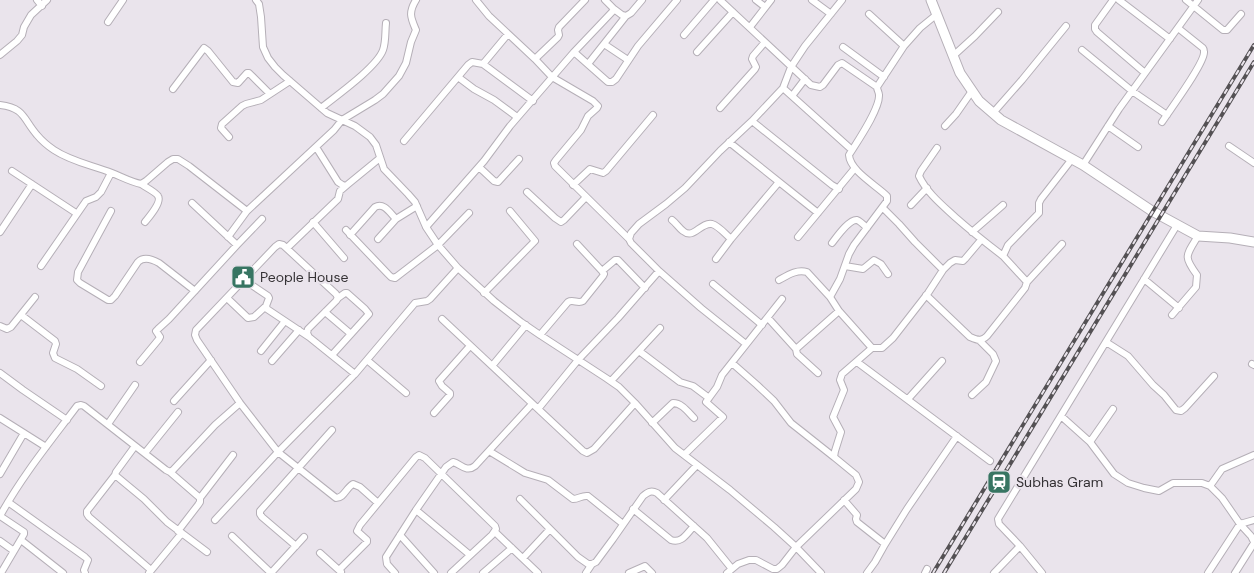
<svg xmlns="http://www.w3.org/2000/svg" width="1254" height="573" font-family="'DM Sans',sans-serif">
	<rect width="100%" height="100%" fill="#eae4ec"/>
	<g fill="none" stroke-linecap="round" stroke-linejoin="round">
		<!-- minor casing -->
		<g stroke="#b5afb7" stroke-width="8">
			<path id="minor" d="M37,0L42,6
				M256,0L259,4L261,17L263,47L268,58L275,67L283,75L327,113L355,126L370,137L376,145L384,169L408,194L415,202L426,227L438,245L458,268L494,301L521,322L540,335L606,378L619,387L635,403L675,448L730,490L774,527L796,547L821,573
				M476,0L489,16L535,59L552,77L593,101L598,106L597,108L588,116L581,130L556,160L554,163L555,166L629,239
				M720,0L811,85L820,87L823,85L838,65L842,63L877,87C877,90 879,92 879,95C880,109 857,142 849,155C850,171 876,185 887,196V201L854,245L849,254L840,279L830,297
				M756,0L765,7
				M812,0L831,14
				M1113,0L1095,25V29L1097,32L1145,73
				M1119,0L1170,39
				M1186,0L1223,30H1227L1241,14
				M614,9L622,15L626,16L631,13L642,0
				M869,14L904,46
				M108,22L123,0
				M750,27L771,0
				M684,35L714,0
				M604,44L628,60
				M843,47L884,77
				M1082,50L1132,91L1167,115
				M574,52L608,82H612L616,79L638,46L677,0
				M697,52L733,12
				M0,55L17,41L22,35L24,27L31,15L47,0
				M953,56L975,36L998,12
				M535,59L558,37L559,35L558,30L559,27L585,0
				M483,64L508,34
				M588,64L626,16
				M458,77L474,89L494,100L517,117
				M877,87L904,46L920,28L936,15
				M783,88L852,150
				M173,89L204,48L208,51L233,82L238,83L247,73H249L270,94
				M792,96L805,79
				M0,105C25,108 23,119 37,135C42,141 48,146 54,150C72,162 92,165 112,173C122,177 131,182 141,184L146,181L168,162L173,159H178L189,166L247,211
				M321,108C336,96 377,67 383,50C386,42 385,32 386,23
				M720,108L755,69L756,67L752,59L753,56L765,42
				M993,113L1022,80L1066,26
				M752,121L832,185L839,189
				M1162,122C1169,111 1205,63 1204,52C1204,51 1204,49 1203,48L1178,28
				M945,126L956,114L972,91
				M1108,126L1138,147
				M229,137L221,128L222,124L242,106L246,104L261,100L290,81
				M404,141L468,65L472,62L483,64L533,101
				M729,142L818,213
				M1229,146L1254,163
				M316,147L338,182L344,186L347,185L380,158
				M937,148L921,171L919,176C927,193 942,205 955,217C971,231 986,243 1003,256
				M1083,165L1119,109L1198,0
				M479,167L494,181L498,182L519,159
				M12,171L76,213
				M141,184C144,186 157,193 158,196C162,202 149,217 145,222
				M573,185L590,169L603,173L606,171L653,115
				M527,192L555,218L561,222L564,220L586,197
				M192,203L237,245
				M911,205L927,188
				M883,208L899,224L915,242L943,270
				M111,211L78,272L77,280L80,283L108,300H111L115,296L138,262C144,256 152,259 159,263L195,291
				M672,220C676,223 679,228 683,231C694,240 700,222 712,224C719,226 725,234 731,239
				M313,222L344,258
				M426,227L484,161L510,126L574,52L612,12L614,9L605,0
				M346,230L388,274L391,277L395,278L438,245L469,213
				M0,232L32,184
				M972,232L1003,205
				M350,235L375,207C384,202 390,213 396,219
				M228,237L247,211L334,130L342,120L375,100L383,94L399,76L406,63L411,42L416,30C411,18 408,13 416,0
				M798,237L855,168
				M378,239L396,219L417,206
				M832,243C836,238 849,219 857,220C860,221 864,225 867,228
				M287,248L338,199L340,191L347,185
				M716,259L731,239L779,182
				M41,266L86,201L96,197L101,192L111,173
				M845,266L863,269L874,260L881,264L888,274
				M602,271L615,260H618L645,288
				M659,271L701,308L746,344
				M1144,279L1179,308
				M244,280L268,296L269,298L266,306L267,309L309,337
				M779,280C788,275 797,269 807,272L830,297L839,311L872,348
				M1027,282L1062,244
				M713,284L762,325
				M484,293L535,241L510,211
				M926,295L970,337C977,340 981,342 987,336L1025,288L1027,282L1003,256L1008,245L1039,213V203L1041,199L1072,159
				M227,298L248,318L254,317L266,306
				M325,312L351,334
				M21,315L55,341L56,344L53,353L55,358L77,369L101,386
				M1172,315L1196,287L1197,275C1183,256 1186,256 1198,236
				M768,318L796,349
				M442,319L583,451L587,453L594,449L635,403
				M0,326L7,329L11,327L35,297
				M540,335L568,302C573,299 578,304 583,301L603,276L604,274L602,271L577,244
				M1106,342L1128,356L1153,385L1164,395L1176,410L1181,411L1185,408L1214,376
				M261,351L285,321
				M639,351L680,382L693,386L709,398
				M332,355L369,314L365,309L347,293H345L338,298
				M367,360L406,393
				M272,361L299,330
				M140,362L159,339L160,337L156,331L158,329L169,319L237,245L262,219
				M857,362L990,461
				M732,363L757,385L774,401L791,423L834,457
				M1252,364L1254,365
				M492,366L526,325
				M0,373L23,390L67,420
				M818,373L797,354L796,349L839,311
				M355,374L309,337L307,333L308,329L336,301L338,298L336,294L283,245L279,244L275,247L196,330L195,335L197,340L240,403L278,452L336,498C344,498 346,488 353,484L360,487L378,503
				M611,381L660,328
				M972,395L986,382L996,361L993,354L979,340
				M908,399L942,361
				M174,401L211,360
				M538,409L578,360L618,318L659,271L631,243L629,239L631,233L639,224L666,204L685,188L720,151L752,121L783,88L791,67L805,46L842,0
				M434,413L450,395V393L442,386L439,381L470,346
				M1061,416L1090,442L1114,474L1128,483L1144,488L1159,491L1173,483H1202L1210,486L1222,498L1240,524L1251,536L1254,542
				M0,418L46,447
				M652,423L673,403C682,403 688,412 694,418
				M108,424L135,385
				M1090,442L1113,409
				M135,446L116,472L115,475L144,499L167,522L207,552
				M489,451L525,473L548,480L573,499C579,499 582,495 588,496L623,524
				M145,453L178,412
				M684,455L723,417L706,402L717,387L722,375L782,299
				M170,472L200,498V502L198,505L178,531
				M0,474L24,433
				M115,475L87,511V514L89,517L151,570
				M1210,486L1222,469L1254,455
				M200,498L233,455
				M520,499L578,557L588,564H592L596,562L613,539L643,496C648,492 651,490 657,493L707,538L732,569
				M664,500L697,465
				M844,500L857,515L856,519L857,522L885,544
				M8,502L85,557L88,560L84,570L85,573
				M633,509L671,540C682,544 687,533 694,526
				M416,510L470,555
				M0,516C22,476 50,442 77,406L81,405L84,406L166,470L170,472L173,470L215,425L240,403
				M0,516L24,532V534L1,573
				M215,520L278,452L355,374L415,303L427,301L430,299L458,268
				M495,532L538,573
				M400,535L434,573
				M232,536L271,573
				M21,540L63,573
				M0,541L14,551
				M296,546L262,517L260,514V511L332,430
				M320,553L341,572
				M523,558L550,529
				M339,570L367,542V540L357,531L360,525L416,457L419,455L425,458L495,526L496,529L492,535L451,573
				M149,573L182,533
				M271,573L304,537
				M395,573L387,564L386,557L416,510L446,467L453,462C461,464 466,473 475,466L532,404
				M483,573L512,548
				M586,573L592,564
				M629,573L645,566L652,573
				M727,573L738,564L749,560H756L773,569H777L782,565L796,547L856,489L859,482L856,475L834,457L835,451L841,432L833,417L844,390L840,380L842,374L872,348H882L893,338L928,293L943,270L950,263L955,260L963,261L965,259L981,240
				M867,573L875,562L884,546L907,509L957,436
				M925,573L927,569
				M994,573L1020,546
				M1042,573L1020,546L999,524L998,519L1177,225
				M1208,573L1240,524L1254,520
				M1235,573L1254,543"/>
		</g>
		<!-- secondary casing -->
		<g stroke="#b5afb7" stroke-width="11">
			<path id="secondary" d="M931,0L960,73L979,101L1001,120L1083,165L1152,211L1198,236L1230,238L1254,242"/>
		</g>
		<!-- minor -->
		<use href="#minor" stroke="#fff" stroke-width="6"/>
		<!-- secondary -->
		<use href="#secondary" stroke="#fff" stroke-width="9"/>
		<!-- rail casing -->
		<g stroke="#545154" stroke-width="4">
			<path id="rail" d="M933,573L1254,45
				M944,573L1254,62"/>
		</g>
		<!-- rail -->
		<use href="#rail" stroke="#eae4ec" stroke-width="2" stroke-dasharray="5.5" stroke-linecap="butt"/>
	</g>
	<!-- icons -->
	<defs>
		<g id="civic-square" transform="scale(1.25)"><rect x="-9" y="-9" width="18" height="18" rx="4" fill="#377562" stroke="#eae4ec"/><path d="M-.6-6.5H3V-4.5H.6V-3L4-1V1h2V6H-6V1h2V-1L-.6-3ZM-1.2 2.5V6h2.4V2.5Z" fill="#fff"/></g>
		<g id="station-square" transform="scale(1.25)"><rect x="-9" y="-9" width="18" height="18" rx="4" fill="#377562" stroke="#eae4ec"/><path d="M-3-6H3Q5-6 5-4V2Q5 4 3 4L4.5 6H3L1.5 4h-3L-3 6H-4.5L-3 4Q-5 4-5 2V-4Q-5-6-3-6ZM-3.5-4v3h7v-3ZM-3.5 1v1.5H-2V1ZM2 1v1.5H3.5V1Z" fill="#fff"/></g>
	</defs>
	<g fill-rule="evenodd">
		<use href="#civic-square" x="243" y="277"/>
		<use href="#station-square" x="999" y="482"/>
	</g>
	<g text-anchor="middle" stroke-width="4.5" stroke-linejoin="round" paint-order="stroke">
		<!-- poi labels -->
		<g font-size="14" fill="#353235" stroke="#eae4ec" text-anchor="start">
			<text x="260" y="282">People House</text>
			<text x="1016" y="487">Subhas Gram</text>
		</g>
	</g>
</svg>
